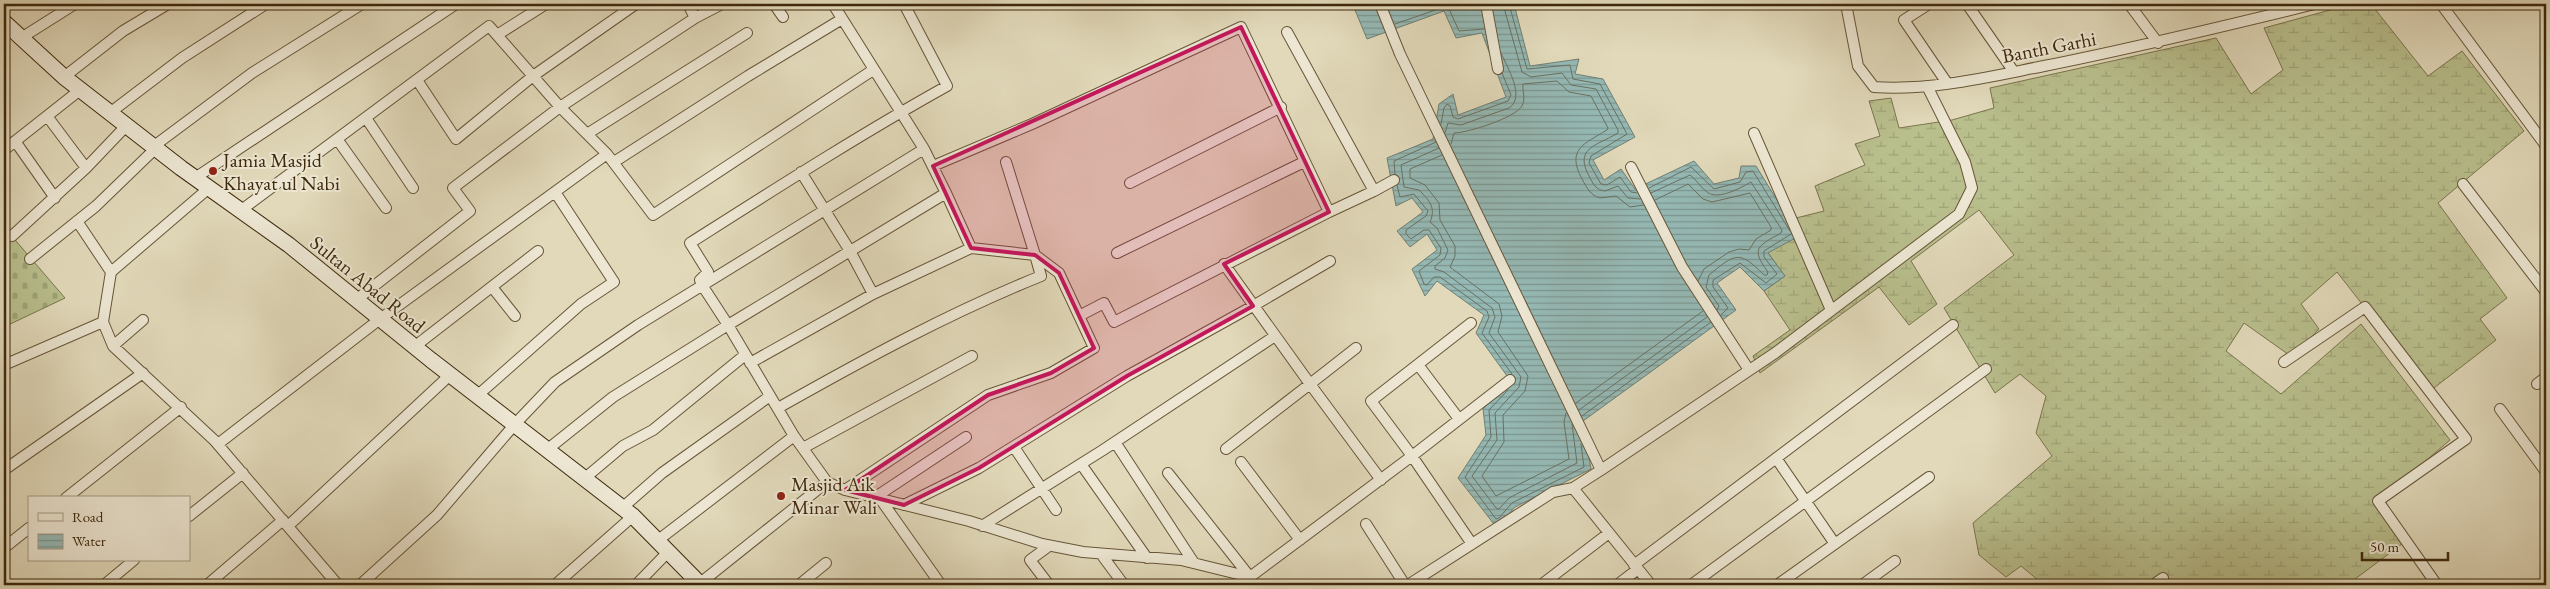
<svg xmlns="http://www.w3.org/2000/svg" width="2550" height="589" font-family="'EB Garamond',serif">
	<defs>
		<pattern id="wetland-marsh" width="20" height="14" patternUnits="userSpaceOnUse" patternTransform="scale(1.25)"><rect width="20" height="14" fill="#b8be8c"/><path d="M1 5h8M5 5V1M11 12h8M15 12V8" fill="none" stroke="#9fa378"/></pattern>
		<pattern id="cemetery-stones" width="16" height="16" patternUnits="userSpaceOnUse" patternTransform="scale(1.25)"><rect width="16" height="16" fill="#b8be8c"/><path d="M2 7V4a2 2 0 0 1 4 0v3zM10 15v-3a2 2 0 0 1 4 0v3z" fill="#9fa378"/></pattern>
		<pattern id="water-rules" width="6" height="5" patternUnits="userSpaceOnUse" patternTransform="scale(1.25)"><rect width="6" height="5" fill="#95b9b5"/><path d="M0 2.5h6" fill="none" stroke="#7b9692"/></pattern>
	</defs>
	<rect width="100%" height="100%" fill="#e1d9ba"/>
	<filter id="stains"><feTurbulence type="fractalNoise" baseFrequency=".004" numOctaves="4"/><feColorMatrix values="0 0 0 0 .2 0 0 0 0 .09 0 0 0 0 .02 0 0 0 .5 -.17"/></filter>
	<radialGradient id="worn" r=".72"><stop offset=".6" stop-color="#630" stop-opacity="0"/><stop offset="1" stop-color="#630" stop-opacity=".3"/></radialGradient>
	<!-- wetland -->
	<path fill="url(#wetland-marsh)" stroke="#7b744c" d="M2352,4H2371L2428,76L2462,51L2524,131L2438,203L2507,298L2480,319L2496,340L2430,391L2337,272L2301,304L2319,329L2292,357L2244,323L2226,351L2281,394L2361,324L2450,440L2379,501L2406,541L2347,585H2044L2021,566L2006,577L1979,555L1973,523L2052,456L2036,433L2046,396L2020,374L1995,393L1944,308L2014,255L1979,210L1911,261L1937,304L1909,325L1879,287L1760,373L1753,356L1790,330L1764,291L1785,276L1768,253L1792,219L1824,211L1815,186L1865,165L1855,144L1880,136L1869,101L1891,98L1899,128L1952,120L1994,108L1990,88L2216,38L2251,94L2283,70L2264,28Z"/>
	<!-- cemetery -->
	<path fill="url(#cemetery-stones)" stroke="#7b744c" d="M4,227L65,298L4,327Z"/>
	<!-- water -->
	<path fill="url(#water-rules)" stroke="#727f71" d="M1374,4H1514L1530,66L1579,59L1575,74L1603,79L1635,137L1593,160L1604,180L1621,169L1635,189L1694,161L1714,184L1739,178L1741,166H1756L1799,236L1768,253L1785,276L1764,291L1740,267L1717,283L1736,310L1583,421L1591,469L1515,507L1497,528L1458,478L1486,435L1483,409L1510,380L1476,333L1484,315L1437,281L1425,296L1412,269L1437,250L1427,234L1410,247L1397,231L1423,212L1412,198L1396,206L1387,158L1433,139L1439,104L1453,94L1458,115L1506,97L1482,33L1456,38L1444,11L1367,39L1355,10Z"/>
	<g fill="none" stroke-linecap="round" stroke-linejoin="round">
		<!-- shore -->
		<path stroke="#6a7160" stroke-width="1" d="M1503,4L1522,72L1531,77L1562,73L1571,85L1596,89L1618,130V133C1596,146 1574,148 1589,176C1593,184 1596,190 1605,191L1618,186L1628,198L1640,199
			M1509,4L1527,69L1570,65L1573,79L1600,84L1627,134L1591,156L1589,163L1601,184L1607,185L1620,177L1631,192L1637,193
			M1395,24L1444,7L1449,9L1459,31L1484,29
			M1441,124L1444,108L1447,104L1450,106L1453,117L1458,119L1508,101L1511,95L1502,73
			M1445,133L1448,123L1461,125L1509,108C1526,97 1507,67 1501,53
			M1451,144L1454,133C1467,133 1515,118 1522,106C1526,98 1522,91 1523,84L1557,81L1569,92L1591,96L1608,128L1607,130C1584,144 1566,149 1582,179C1587,188 1590,195 1600,198L1616,196L1630,207L1644,205
			M1439,148L1401,165L1404,187L1419,190C1430,201 1436,208 1430,222L1437,228L1448,250L1445,258L1435,266V269L1444,272L1492,308L1495,317L1489,333L1521,377L1519,387L1495,413L1497,440L1472,476L1496,508L1499,509L1509,498L1577,463L1572,424
			M1442,155L1410,169V178L1425,185L1439,203L1440,220L1455,246V256L1450,267L1499,304L1502,316L1498,332L1528,376L1525,391L1503,415L1504,442L1482,476L1496,496L1569,459L1564,422L1566,413
			M1395,174L1394,161L1436,142
			M1397,185L1400,197L1414,194L1428,211L1426,216L1406,230V234L1411,239L1424,230H1429L1441,248L1440,255L1419,271L1424,284L1427,285L1434,277H1440L1487,311L1489,317L1482,333L1512,374
			M1649,188L1691,167L1714,189L1740,182L1746,172L1753,171L1790,231
			M1651,193L1690,175C1696,179 1700,187 1707,192C1718,201 1742,187 1751,182L1782,230L1781,233C1758,246 1750,248 1768,272L1767,275H1764C1739,250 1736,253 1709,275L1706,287L1719,306L1717,310
			M1655,200L1688,184L1703,199L1712,202L1750,193L1771,227V230L1756,239L1749,250L1739,249L1729,252L1704,269L1698,281
			M1721,315L1728,308L1713,287V280L1740,263L1766,283L1777,274L1764,257V251L1791,234
			M1508,390L1489,410L1491,437L1465,477L1496,519L1499,518L1512,503L1584,467L1581,444
			M1576,403L1703,311
			M1579,410L1707,317
			M1582,416L1711,322"/>
		<!-- street casing -->
		<g stroke="#675538" stroke-width="12">
			<path id="street" d="M774,4L783,17
				M833,4L924,149L946,193L728,325L702,285L700,280L708,272L690,243C775,189 859,135 947,86L904,4
				M1380,4L1400,54L1601,470L1775,353L1959,214L1972,188L1965,162L1927,86
				M1486,4L1498,69
				M1846,4L1858,66L1874,87C1931,91 1988,77 2044,66C2135,48 2225,26 2315,4
				M1929,4L1904,20L1947,83
				M1967,4L2014,72
				M2129,4L2158,43
				M2441,4L2546,146
				M695,18L722,4
				M1287,32L1374,191L1329,212
				M497,35L546,4
				M21,38L75,4
				M64,77L123,31L168,4
				M417,80L456,139L533,76L636,4
				M111,112L182,58L266,4
				M47,116L86,168
				M366,118L413,188
				M1754,133L1831,310
				M587,134L747,33
				M337,139L386,208
				M15,141L55,198
				M154,146L252,73L362,4
				M4,150L80,90
				M607,154L653,215L873,70
				M614,162L748,76L842,19
				M933,166L1032,124L1241,27L1329,212L1114,322L1104,303L1079,316
				M1631,167L1682,267L1749,370
				M801,172L850,251L873,294
				M195,178L456,4
				M1130,183L1281,107
				M2463,184L2546,292
				M209,188L111,272L103,322L113,346L214,440L338,585
				M1374,191L1394,180
				M946,193L971,248
				M240,211L489,26L560,107L695,18L688,4
				M77,221L111,272
				M12,236L86,168L127,125
				M1117,253L1304,162
				M30,259L96,206L156,148
				M1224,264L1310,384L1356,348
				M492,287L515,316
				M1471,323L1371,401L1412,456L1472,544
				M113,346L143,320
				M414,347L538,251
				M2284,362L2365,307L2466,439L2378,501L2437,585
				M750,363L873,294L971,248L1035,255L1041,276C949,313 863,360 778,408
				M4,365L103,322
				M1419,366L1459,419
				M2537,384L2546,377
				M478,395L581,304L614,282L555,192
				M2500,409L2546,472
				M1115,442L1194,563
				M218,444L380,319L607,154L560,107L453,188L470,211L356,300
				M1014,447L1056,510
				M803,448L972,356
				M548,449L613,397L728,325L794,436L827,482
				M1226,449L1310,384L1381,480
				M1776,458L1835,544
				M1241,462L1300,540
				M1081,464L1147,558
				M4,470L143,373
				M1168,473L1250,577L1412,456L1510,380
				M585,478L623,446L653,430L745,355
				M1573,488L1601,470
				M845,490L988,395L1051,373L1094,348L1059,273L1035,255L1006,162
				M66,498L181,407
				M874,498L966,437
				M881,500L941,585
				M904,505L979,468L1127,376L1253,306L1330,261
				M622,508L662,473L770,396
				M189,516L243,473
				M1366,524L1405,585
				M288,526L450,375
				M982,526L1103,450L1275,336
				M657,541L794,436
				M4,548L29,528
				M1101,554L1124,585
				M1634,565L1953,325
				M699,584L827,482L845,490L969,521L1042,544L1083,552L1181,560L1250,577L1255,585
				M104,585L134,560
				M207,585L283,520
				M360,585L437,515L515,424L555,382L638,325L924,149
				M555,585L633,516
				M636,585L668,552
				M799,585L826,563
				M1049,585L1030,560L1049,546
				M1408,585L1553,492L1573,488L1651,585
				M1541,585L1609,533
				M1617,585L1638,569
				M1691,585L1986,369
				M1777,585L1929,477
				M1862,585L1895,561
				M2153,585L2163,578"/>
		</g>
		<!-- secondary casing -->
		<g stroke="#3e290c" stroke-width="17">
			<path id="secondary" d="M4,22L64,77L181,168L289,245L431,360L633,516L701,585"/>
		</g>
		<!-- street -->
		<use href="#street" stroke="#ece6d2" stroke-width="10"/>
		<!-- secondary -->
		<use href="#secondary" stroke="#ece6d2" stroke-width="15"/>
	</g>
	<!-- marked area -->
	<path fill="#c2185b" fill-opacity="0.2" stroke="#c2185b" stroke-width="4" stroke-linejoin="round" d="M1241,27L1329,212L1224,264L1253,306L1127,376L979,468L904,505L845,490L988,395L1051,373L1094,348L1059,273L1035,255L971,248L933,166Z"/>
	<!-- markers -->
	<g fill="#8f2418" stroke="#ece6d2" stroke-width="2">
		<circle cx="213" cy="171" r="5"/>
		<circle cx="781" cy="496" r="5"/>
	</g>
	<g text-anchor="middle" stroke-width="4" stroke-linejoin="round" paint-order="stroke">
		<!-- street labels -->
		<g font-size="20" fill="#3e290c" stroke="#ece6d2">
			<text transform="translate(2049 47) rotate(-11)" y="7">Banth Garhi</text>
			<text transform="translate(368 284) rotate(39)" y="7">Sultan Abad Road</text>
		</g>
		<!-- poi labels -->
		<g font-size="20" fill="#3e290c" stroke="#ece6d2" text-anchor="start">
			<text x="223" y="167">Jamia Masjid<tspan x="223" dy="23">Khayat ul Nabi</tspan></text>
			<text x="791" y="491">Masjid Aik<tspan x="791" dy="23">Minar Wali</tspan></text>
		</g>
	</g>
	<!-- margin -->
	<rect width="2550" height="589" fill="none" stroke="#e1d9ba" stroke-width="20"/>
	<rect x="5" y="5" width="2540" height="579" fill="none" stroke="#3e290c" stroke-width="2.5"/>
	<rect x="10" y="10" width="2530" height="569" fill="none" stroke="#3e290c"/>
	<!-- legend -->
	<rect x="28" y="496" width="162" height="65" fill="#ece6d2" stroke="#a69a83"/>
	<rect x="38" y="513" width="25" height="8" fill="#ece6d2" stroke="#a69a83"/>
	<text x="72" y="522" font-size="15" fill="#3e290c">Road</text>
	<rect x="38" y="534" width="25" height="15" fill="url(#water-rules)" stroke="#a69a83"/>
	<text x="72" y="546" font-size="15" fill="#3e290c">Water</text>
	<!-- scale -->
	<path d="M2362 552v8h86v-8" fill="none" stroke="#3e290c" stroke-width="2.5"/>
	<text x="2370" y="552" font-size="15" fill="#3e290c" stroke="#ece6d2" stroke-width="4" paint-order="stroke">50 m</text>
	<rect width="100%" height="100%" filter="url(#stains)"/>
	<rect width="100%" height="100%" fill="url(#worn)"/>
</svg>
